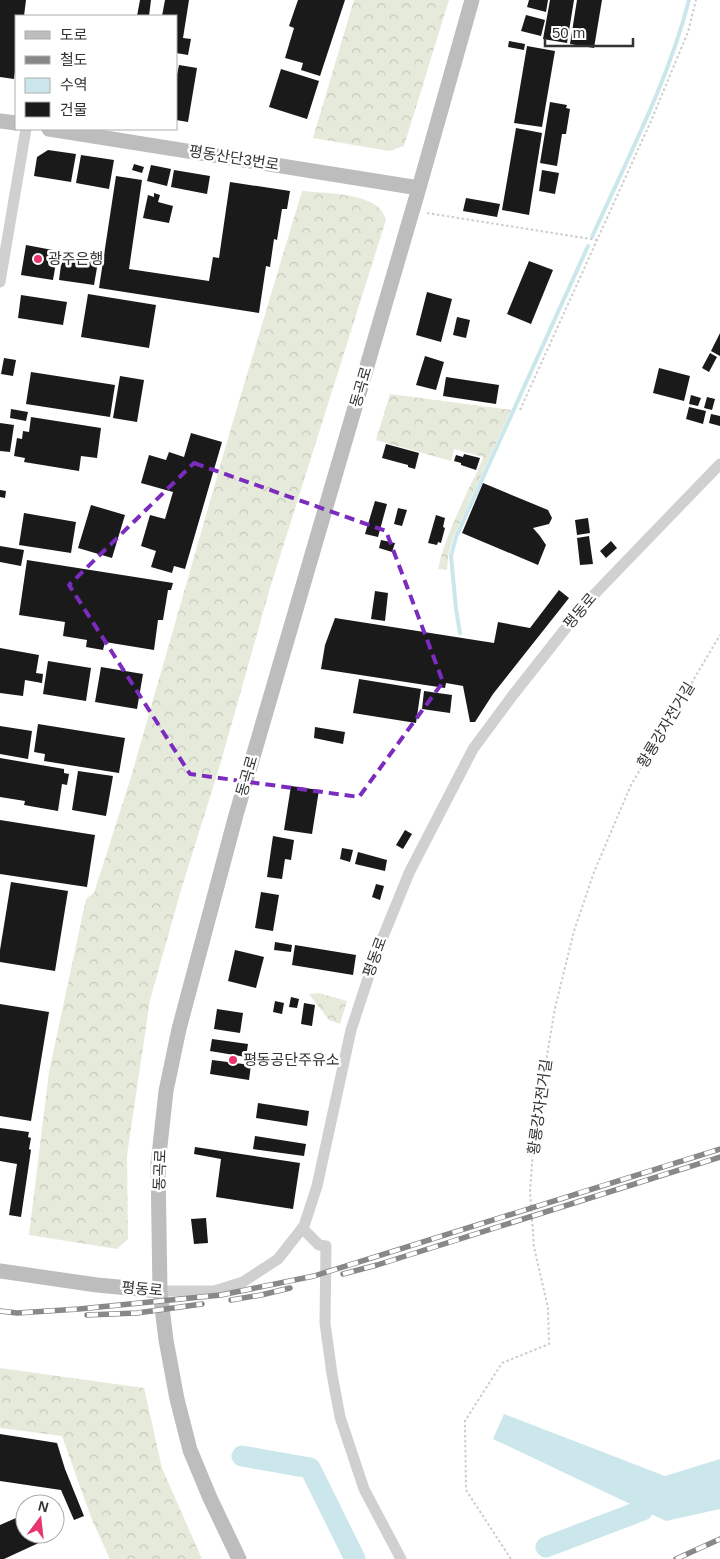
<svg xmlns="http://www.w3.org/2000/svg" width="720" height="1559" font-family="Arial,'Noto Sans KR',sans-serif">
	<defs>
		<pattern id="forest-crowns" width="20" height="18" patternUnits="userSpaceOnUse" patternTransform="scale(1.25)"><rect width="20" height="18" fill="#e6eadb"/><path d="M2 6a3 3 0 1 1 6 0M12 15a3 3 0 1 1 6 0" fill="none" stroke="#c6c9bc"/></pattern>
	</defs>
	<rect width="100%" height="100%" fill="#fff"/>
	<!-- forest -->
	<path fill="url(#forest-crowns)" d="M354,0H449L404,146L389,151L313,138Z
		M302,191C322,193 368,193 381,210C383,213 385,217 386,220L270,588L220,765L181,890L150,1000L127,1155L128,1239L117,1249L29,1235L49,1072L86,899L94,893L131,777L231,428Z
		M390,394L511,410L453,538L448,557L447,570L438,569C444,542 456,517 467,492C473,480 479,470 483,457L454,449L451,461L376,440Z
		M319,993L347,1001L340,1024L329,1020L309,994Z
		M0,1368L144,1388L162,1468L202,1559H110L92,1520L62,1436L0,1428Z"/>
	<!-- water -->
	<path fill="#cbe7ec" d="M504,1414L665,1476L720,1459V1509L666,1521L493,1439Z"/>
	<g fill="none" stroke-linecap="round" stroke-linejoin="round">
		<!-- stream -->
		<path stroke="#cbe7ec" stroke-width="4" d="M592,237C627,159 668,82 689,0
			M460,633L456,609L451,556L456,537L588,246"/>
		<!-- river -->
		<path stroke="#cbe7ec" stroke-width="21" d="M242,1456L310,1468L355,1559
			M546,1547L643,1510"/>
	</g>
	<!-- building -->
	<path fill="#1a1a1a" d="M0,0H26L24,16H16V64L14,79L0,77Z
		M140,0H151L149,16H137Z
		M165,0H189L183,38L191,39L188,55L176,53V16H162Z
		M298,0H345L320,76L301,70L303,63L285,58L294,28L289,26Z
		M529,0H548L546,12L527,7Z
		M550,0H574L567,43L543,39Z
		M577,0H602L594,48L570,44Z
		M526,15L545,20L541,36L521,31Z
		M509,41L525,44L524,50L508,47Z
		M527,46L555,51L542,127L514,123Z
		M179,65L197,68L188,122L176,120V80Z
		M281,69L319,81L307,119L269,107Z
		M550,102L567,105L566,108L570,109L566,134H562L557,166L540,163Z
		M516,128L542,133L529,215L502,210Z
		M48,150L76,154L71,182L34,176L37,157Z
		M81,155L114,160L109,189L76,183Z
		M134,164L144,167L142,173L132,170Z
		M151,165L171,169L167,186L147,181Z
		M174,170L210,176L207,194L171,187Z
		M542,170L559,173L555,194L539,191Z
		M116,176L142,180L129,269L209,281L213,257L219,258L230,182L290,191L287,209H282L277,240L274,239L270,267L266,266L259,313L99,288Z
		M154,193L160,195L158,202L173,206L169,223L143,218L148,195L154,197Z
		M466,198L500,204L497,217L463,211Z
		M26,245L58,251L53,280L21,275Z
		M63,250L99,256L94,285L59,280Z
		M529,261L553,270L531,324L507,314Z
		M427,292L452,299L441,342L416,335Z
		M88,294L156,305L149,348L81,337Z
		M21,295L67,302L63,325L18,318Z
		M457,317L470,320L466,338L453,335Z
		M720,333V356L711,351Z
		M710,353L717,357L709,372L702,368Z
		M425,356L444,362L436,390L416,385Z
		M4,358L16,360L13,376L1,374Z
		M659,368L690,376L684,401L653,393Z
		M31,372L115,385L110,417L26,404Z
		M120,376L144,380L137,422L113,418Z
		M446,377L499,385L496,404L443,396Z
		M691,395L701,398L698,406L689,404Z
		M707,397L715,399L712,410L704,408Z
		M689,407L706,411L703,424L686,419Z
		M11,409L28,412L26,421L10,418Z
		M711,414L720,416V426L709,423Z
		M31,417L101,428L97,458L81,456L79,471L24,462L25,458L14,456L17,438L22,439L23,431L29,432Z
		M0,423L14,425L10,452L0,451Z
		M191,433L222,442L185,569L174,566L172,573L151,567L156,551L141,546L150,515L165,519L173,492L141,483L149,455L166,460L169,452L184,457Z
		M386,444L419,453L415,469L408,467V465L382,458Z
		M464,454L480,458L476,470L461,465V463L454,461L456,455L463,457Z
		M483,483L548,510L552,518L549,524L533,528L540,536L546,545L538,565L462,533Z
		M0,490L6,491L5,498L0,497Z
		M375,501L387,504L378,537L365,534Z
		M91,505L125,515L112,558L78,548Z
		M398,508L407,510L402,526L394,524Z
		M24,513L76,522L71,553L19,545Z
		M436,515L445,518L443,527L445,528L441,543L438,542L437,545L428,543Z
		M588,518L590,533L577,535L575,520Z
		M589,536L593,564L580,565L577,538Z
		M381,540L395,543L392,552L379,548Z
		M611,541L617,548L606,558L600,551Z
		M0,546L24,550L21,566L0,562Z
		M27,560L173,583L171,590H168L163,620H158L154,650L105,642L103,650L86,647L87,640L63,636L65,622L19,615Z
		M559,590L569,598L493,694L475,722H470L463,686L446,683L445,688L321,669L325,645L335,618L494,643L498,622L530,628Z
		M375,591L388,593L385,621L371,619Z
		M0,648L39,655L36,673L43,674L42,683L25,680L23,696L0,693Z
		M48,661L91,668L86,701L43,694Z
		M101,667L143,674L137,709L95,702Z
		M359,679L421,689L416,723L353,713Z
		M424,691L452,695L450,713L422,709Z
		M38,724L125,738L119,773L44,761L45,754L34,752Z
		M0,726L32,731L28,759L0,754Z
		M315,727L345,732L343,744L314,738Z
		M0,758L64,769V773L69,774L67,785L62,784L58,811L24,805L25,801L0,797Z
		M78,771L113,776L106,816L72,810Z
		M291,786L319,790L312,834L284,830Z
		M0,820L95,835L87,887L0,874Z
		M405,830L412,834L403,849L396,845Z
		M273,836L294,840L291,860L285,859L282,879L267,877Z
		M342,848L353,850L350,862L340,859Z
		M358,852L387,860L385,871L355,864Z
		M11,882L68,891L55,971L0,962V950Z
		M376,884L384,886L380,900L372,897Z
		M261,892L279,895L273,931L255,928Z
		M275,942L292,945L291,952L274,950Z
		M295,945L356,955L353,975L292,965Z
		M235,950L264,957L256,988L228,981Z
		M291,997L299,999L297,1008L289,1007Z
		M275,1001L284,1003L282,1014L273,1012Z
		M304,1003L315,1005L312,1026L301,1024Z
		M0,1004L49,1012L31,1121L0,1116Z
		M217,1009L243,1013L240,1033L214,1029Z
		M212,1039L248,1044L246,1057L210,1051Z
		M212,1060L251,1065L249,1080L210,1074Z
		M258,1103L309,1111L307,1126L256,1118Z
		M0,1128L29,1132L28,1137L31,1138L29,1149L31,1150L21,1217L9,1215L17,1164L0,1161Z
		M255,1136L306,1144L304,1156L253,1149Z
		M195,1147L300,1163L293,1209L216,1197L221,1159L194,1154Z
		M206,1218L208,1243L194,1244L191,1219Z
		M0,1434L57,1443L65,1469L84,1516L74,1520L61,1490L0,1481Z
		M25,1514V1534H55L56,1535L4,1559H0V1525Z"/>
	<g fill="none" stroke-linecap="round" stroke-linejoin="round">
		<!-- path -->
		<path stroke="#cdcdcd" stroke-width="2" stroke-dasharray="2.5 2.5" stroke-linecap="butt" d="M427,213L597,240
			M520,410L651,121L688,32L696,0
			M511,1559L466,1490L465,1421L502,1363L549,1344L548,1308L534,1247L530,1191L535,1126L555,1008L574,931L594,872L631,785L720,635"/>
		<!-- street -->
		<path stroke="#d0d0d0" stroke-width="11" d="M0,282L26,129
			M302,1228L319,1245L326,1246L325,1323L332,1374L340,1417L364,1489L401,1559
			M160,1291H214L243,1282L278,1259L304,1226L317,1186L351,1030L376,954L409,873L473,749L513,695L584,605L720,464"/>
		<!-- secondary -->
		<path stroke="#bdbdbd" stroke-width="15" d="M0,121L16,123
			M49,129L419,188
			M0,1271L97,1285L160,1291
			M239,1559L210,1498L190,1450L177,1399L166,1340L160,1291L158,1164L166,1091L179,1029L236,815L419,188L472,0"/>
		<!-- rail casing -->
		<g stroke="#888" stroke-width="5.5">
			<path id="rail" d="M343,1274L377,1265L720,1157
				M231,1300L261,1295L290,1288
				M0,1311L17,1313L79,1309L221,1295L314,1276L720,1149
				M87,1315L137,1313L202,1304
				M676,1559L720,1539"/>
		</g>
		<!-- rail -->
		<use href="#rail" stroke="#fff" stroke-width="4" stroke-dasharray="11" stroke-linecap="butt"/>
	</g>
	<!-- marked area -->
	<path fill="none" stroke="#7b2cbf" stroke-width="4" stroke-dasharray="10 6" stroke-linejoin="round" d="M194,463L386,531L443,682L359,797L190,774L69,585Z"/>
	<!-- markers -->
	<g fill="#e8366d" stroke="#fff" stroke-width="2">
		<circle cx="38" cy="259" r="5"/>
		<circle cx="233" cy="1060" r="5"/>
	</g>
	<g text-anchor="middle" stroke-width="5" stroke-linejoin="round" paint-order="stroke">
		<!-- street labels -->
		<g font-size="15" fill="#333" stroke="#fff">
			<text transform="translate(234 158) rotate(9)" y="5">평동산단3번로</text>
			<text transform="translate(361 387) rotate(-74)" y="5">동곡로</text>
			<text transform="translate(580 611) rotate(-50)" y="5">평동로</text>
			<text transform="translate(666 725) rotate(-59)" y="5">황룡강자전거길</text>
			<text transform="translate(247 776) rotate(-74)" y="5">동곡로</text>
			<text transform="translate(375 957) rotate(-70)" y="5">평동로</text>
			<text transform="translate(540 1107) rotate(-82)" y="5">황룡강자전거길</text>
			<text transform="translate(160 1170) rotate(-88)" y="5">동곡로</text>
			<text transform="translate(142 1289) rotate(5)" y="5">평동로</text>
		</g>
		<!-- poi labels -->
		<g font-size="15" fill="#333" stroke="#fff" text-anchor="start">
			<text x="48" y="264">광주은행</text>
			<text x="243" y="1065">평동공단주유소</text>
		</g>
	</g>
	<!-- legend -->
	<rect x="15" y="15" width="162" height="115" fill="#ffffff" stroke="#adadad"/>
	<rect x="25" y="31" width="25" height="8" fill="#bdbdbd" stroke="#adadad"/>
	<text x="60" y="40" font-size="15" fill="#333333">도로</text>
	<rect x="25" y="56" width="25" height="8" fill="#888888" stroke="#adadad"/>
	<text x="60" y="65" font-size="15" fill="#333333">철도</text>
	<rect x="25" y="78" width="25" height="15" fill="#cbe7ec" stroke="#adadad"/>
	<text x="60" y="90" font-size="15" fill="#333333">수역</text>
	<rect x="25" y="102" width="25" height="15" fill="#1a1a1a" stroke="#adadad"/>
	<text x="60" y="115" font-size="15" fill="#333333">건물</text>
	<!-- north arrow -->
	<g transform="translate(40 1519) rotate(15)"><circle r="24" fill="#ffffff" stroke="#adadad"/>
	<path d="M0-4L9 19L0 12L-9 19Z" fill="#e8366d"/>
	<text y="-8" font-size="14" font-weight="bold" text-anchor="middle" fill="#333333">N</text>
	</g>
	<!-- scale -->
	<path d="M545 38v8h88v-8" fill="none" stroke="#333333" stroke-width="2.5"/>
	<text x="552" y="38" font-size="15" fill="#333333" stroke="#ffffff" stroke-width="4" paint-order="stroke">50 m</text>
</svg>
